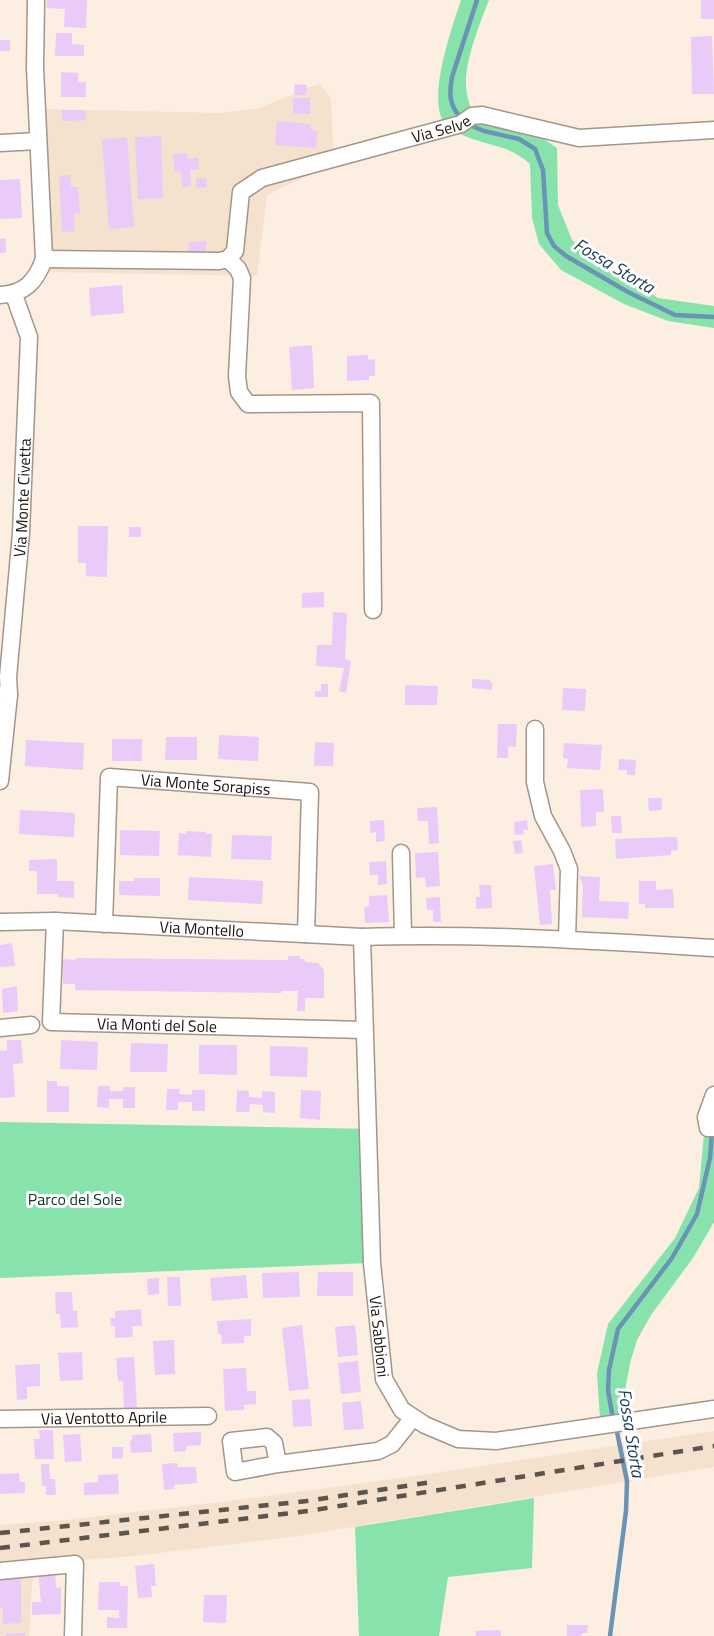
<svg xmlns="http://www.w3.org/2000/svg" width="714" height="1636" font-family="'Titillium Web',sans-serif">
	<rect width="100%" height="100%" fill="#fceee0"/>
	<!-- built -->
	<path fill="#f4e1ce" d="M320,83L331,99L334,162L267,195L257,276L50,272L43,109L220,113L260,108Z
		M714,1431V1467L291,1537L134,1556L33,1564L29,1636H0V1525L57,1521L214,1503L415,1476Z"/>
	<!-- green -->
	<path fill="#88e2ac" d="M461,0H489C480,23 465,60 466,84C466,95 470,106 474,117L538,135L557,148L558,205L572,240L605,264L658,298L714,306V328L668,321L624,304L561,270L539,244L532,218L530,164C511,146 490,146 467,137C461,134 450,130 446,126C425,101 452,28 461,0Z
		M714,1092V1222L693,1258L651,1315L637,1340L630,1363L625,1391L634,1422L600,1418L597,1373L608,1324L675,1238L699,1188L704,1134Z
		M0,1122L374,1129L381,1259L369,1263L0,1278Z
		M534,1498L532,1568L448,1577L439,1636H359L355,1527Z"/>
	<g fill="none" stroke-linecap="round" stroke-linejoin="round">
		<!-- stream -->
		<path stroke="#6994b5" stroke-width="4.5" d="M461,118C449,105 449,94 452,77L477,0
			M467,124L484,131L519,139L535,149L543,170L547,233L554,246L566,256L628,292L675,315L714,317
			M613,1419L608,1390L609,1370L618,1329L672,1258L697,1214L710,1158L712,1132
			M610,1636L626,1511L627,1481L616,1427"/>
	</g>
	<!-- building -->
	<path fill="#eacaf9" d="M47,0H87L86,28L64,27L65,9L47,8Z
		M701,0H714V19H701Z
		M56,33H72V44L84,45V56H55Z
		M712,36L714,94H692L691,37Z
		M0,40H10V51H0Z
		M61,72L78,73V82H86V97H61Z
		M295,84L307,85L306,95H294Z
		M293,98H310V114L293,113Z
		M62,110H85L86,120L62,121Z
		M277,121L311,124V130L318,131L316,148L275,145Z
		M161,136L163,198L138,199L135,137Z
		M127,138L134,227L109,229L102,139Z
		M187,153V159L198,158L199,169L190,170L191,186L182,187L181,171L175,172L173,154Z
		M70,175L71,187H78L80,213H74L75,231L62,232L59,176Z
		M206,178L207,187L197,188L196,179Z
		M20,179L22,218L0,219V180Z
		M6,238V252L0,253V239Z
		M206,241V251L188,252L189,242Z
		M122,285L124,313L91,316L89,288Z
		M312,345L314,388L292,390L289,347Z
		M368,355V360L375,359V376H369V380L347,381V356Z
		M78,526H108L107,577L86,576V563H78Z
		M129,527H141V537H129Z
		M324,592V607L302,608V593Z
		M333,612L347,613L345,659L351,661L346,693L339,691L344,668L316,666L317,645H332Z
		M472,679L490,680V682L492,683V690L472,688Z
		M321,684H328V697H315V691H321Z
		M405,685L438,686L437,705H405Z
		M563,688L586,689L585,711L562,710Z
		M498,724H517L516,747L508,746V758H497Z
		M219,735L259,737L258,761L218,759Z
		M166,737H197V760H165Z
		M112,739H142V761H112Z
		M26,740L84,743L83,770L25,766Z
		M315,742L334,743L333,766H314Z
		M564,743L602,745L600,770L567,768L568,759L563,758Z
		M619,759L636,760L635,775H627V770H618Z
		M603,789L604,812H596V826L581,827L580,790Z
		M648,798H662V810L649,811Z
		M437,807L439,843L429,844L428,821H418L417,808Z
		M20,810L75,813L74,837L19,834Z
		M611,816H621L622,833H612Z
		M384,820L385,841L376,842V832L370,833V821Z
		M527,820L528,830H523L524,834L515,835L514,822Z
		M120,830L160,831L159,856L120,855Z
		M186,831L206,832V834H212L211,857L178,855L179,833L186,834Z
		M232,835L272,836L271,860L231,859Z
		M670,837H677L678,850L671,851V855L616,859L615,839Z
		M521,840L523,853L515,854L513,841Z
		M438,852L440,886L426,887L425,877L416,878L415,853Z
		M57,859V881H74V898L58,897V894H37V871H29V860Z
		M386,861L387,884L378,885V875H370L369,862Z
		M553,864L556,890H550L552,924L540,925L534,866Z
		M579,876L600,877L599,901L629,902L628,919L582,917L583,885Z
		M189,877L263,881L262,904L188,900Z
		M134,878H160V896L119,895V881H134Z
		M639,881H656V890L673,889L674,908H645V904H639Z
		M479,885H491L492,908L476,909V897H480Z
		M387,895L389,922L365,923L364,907L369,906V896Z
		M440,897L441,922H433V910H427L426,898Z
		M12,943L15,966L0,967V945Z
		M288,956H300V959H305V962L318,963L324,970V998H305V1011H297L298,991H282L281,993L75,990V984H63V959L75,960L76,958L282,960H288Z
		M17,986L18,1011L3,1013L2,989Z
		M7,1040H21L23,1063L13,1064L15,1097L0,1098V1051L7,1050Z
		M61,1040L98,1042L97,1070L60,1069Z
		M131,1043L168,1044L167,1072H130Z
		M199,1045H237V1075L199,1074Z
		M270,1046L308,1047L307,1077L270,1076Z
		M47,1081H57V1086H69V1112H47Z
		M98,1086H110V1091H123V1087H135V1108H123V1099H109V1108L97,1107Z
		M167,1089H180L179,1094L192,1095V1090H205V1111H192V1102H178V1110H166Z
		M237,1090L249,1091V1097L262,1098V1091L275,1092V1113L263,1112V1105L250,1104L249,1112H236Z
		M301,1090L321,1091L320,1120L300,1118Z
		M299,1272L300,1297L263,1298L262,1273Z
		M318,1272H353V1296H317Z
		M246,1275L248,1298L212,1301L210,1278Z
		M167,1277H180L181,1306H168Z
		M159,1278V1294L148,1295L147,1279Z
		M55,1292H72L73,1311H77L78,1327L61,1328L60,1314H56Z
		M141,1309L142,1326H132L133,1337L115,1338V1326H111L110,1318H115V1311Z
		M251,1319V1336H244V1343L222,1344L221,1334H218L217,1321Z
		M302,1325L309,1389L289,1391L282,1328Z
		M355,1325L358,1355L338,1357L335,1327Z
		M174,1340L175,1374L155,1375L153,1341Z
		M82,1352L83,1380L60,1381L58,1353Z
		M134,1357L137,1408L124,1409L123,1381H118L116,1358Z
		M358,1361L361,1392L341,1394L338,1363Z
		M40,1364V1386L27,1387V1399L17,1400L15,1365Z
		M246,1368L247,1391H256V1404L244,1405V1410L225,1411L223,1369Z
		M310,1399L312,1426L293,1427L292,1400Z
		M361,1401L364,1429L344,1430L342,1403Z
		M39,1430H53L54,1459H35L34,1439H40Z
		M201,1432V1445L186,1446V1451L174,1452L173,1433Z
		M80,1434L82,1461L65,1462L63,1435Z
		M151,1434L152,1452L131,1453L130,1441H132V1435Z
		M112,1447H123V1458L112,1459Z
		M177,1463L178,1467H196L197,1483L174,1485V1489L164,1490L162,1464Z
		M41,1464H49L50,1479H55L56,1495H46V1486H42Z
		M19,1473L20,1482H25V1493L0,1494V1474Z
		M118,1474L119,1494L84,1495V1483L98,1482V1475Z
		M154,1564L156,1586H151L152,1597L138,1598L135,1566Z
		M55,1572L56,1588L61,1587V1614L32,1615V1602H41L38,1573Z
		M0,1577H21V1623L3,1624V1608H0Z
		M99,1582H120V1586H128L127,1628H107V1617L119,1618V1610H98Z
		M204,1595H227L226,1623L203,1622Z
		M567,1625H588L587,1633H582V1636H567Z
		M500,1630L501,1636H476L475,1631Z
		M25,1633V1636H6V1634Z"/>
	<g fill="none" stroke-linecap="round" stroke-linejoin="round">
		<!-- minor casing -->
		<g stroke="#a3968a" stroke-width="19">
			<g id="minor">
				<path d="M0,143L38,141"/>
				<path id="s1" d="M44,259L219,261L228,259L235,251L241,192L262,178L461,124L472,116L482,115L579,138L714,130"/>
				<path d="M228,259L238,269L242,278L237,376L239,392L248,404L371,403L373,610"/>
				<path d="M0,295C24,294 36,282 44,259L35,68L36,0"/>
				<path id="s2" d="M0,695H9L8,677L21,533L29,337L14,295"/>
				<path d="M535,729V782L543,816L562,851L569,869L567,939"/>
				<path d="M0,781L9,695"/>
				<path d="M401,853L403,935"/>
				<path id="s3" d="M55,921L51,1022L364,1030"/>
				<path id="s4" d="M0,922L55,921L362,937C479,933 597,941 714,948"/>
				<path id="s5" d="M104,924L109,777L310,792L306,934"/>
				<path id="s6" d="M362,937L372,1263L384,1379L402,1410L425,1425L458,1439L496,1441L714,1409"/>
				<path d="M0,1028L31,1025"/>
				<path d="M714,1095L706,1117L708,1128H714"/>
				<path id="s7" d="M0,1419L208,1416"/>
				<path d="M278,1464L274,1443L267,1437L231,1441L235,1472L278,1464L378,1451L392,1444L412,1419"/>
				<path d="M0,1571L75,1564L73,1636"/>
			</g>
		</g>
		<!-- minor -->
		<use href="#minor" stroke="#fff" stroke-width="16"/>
		<!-- rail -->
		<path stroke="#5c554e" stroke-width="4.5" stroke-dasharray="10 10" stroke-linecap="butt" d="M0,1533L307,1501L432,1482
			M0,1548L308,1511L714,1446"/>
	</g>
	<g text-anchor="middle" stroke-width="6" stroke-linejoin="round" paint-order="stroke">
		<!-- street labels -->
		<g font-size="16" fill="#191410" stroke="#fefefe">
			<text dy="6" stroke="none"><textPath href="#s1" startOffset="465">Via Selve</textPath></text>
			<text dy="6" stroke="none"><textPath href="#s2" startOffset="207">Via Monte Civetta</textPath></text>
			<text dy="6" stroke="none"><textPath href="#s5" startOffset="244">Via Monte Sorapiss</textPath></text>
			<text dy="6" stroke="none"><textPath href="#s4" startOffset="202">Via Montello</textPath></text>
			<text dy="6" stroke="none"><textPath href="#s3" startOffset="207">Via Monti del Sole</textPath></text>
			<text dy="6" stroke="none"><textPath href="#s6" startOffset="400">Via Sabbioni</textPath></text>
			<text dy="6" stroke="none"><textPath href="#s7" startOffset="104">Via Ventotto Aprile</textPath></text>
		</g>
		<!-- park labels -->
		<g font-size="16" fill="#0e3621" stroke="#fefefe">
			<text x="75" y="1205">Parco del Sole</text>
		</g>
		<!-- water labels -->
		<g font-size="18" font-style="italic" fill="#1b3e57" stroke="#fefefe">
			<text transform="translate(614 266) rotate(31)" y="6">Fossa Storta</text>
			<text transform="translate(631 1433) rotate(81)" y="6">Fossa Storta</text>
		</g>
	</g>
</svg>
